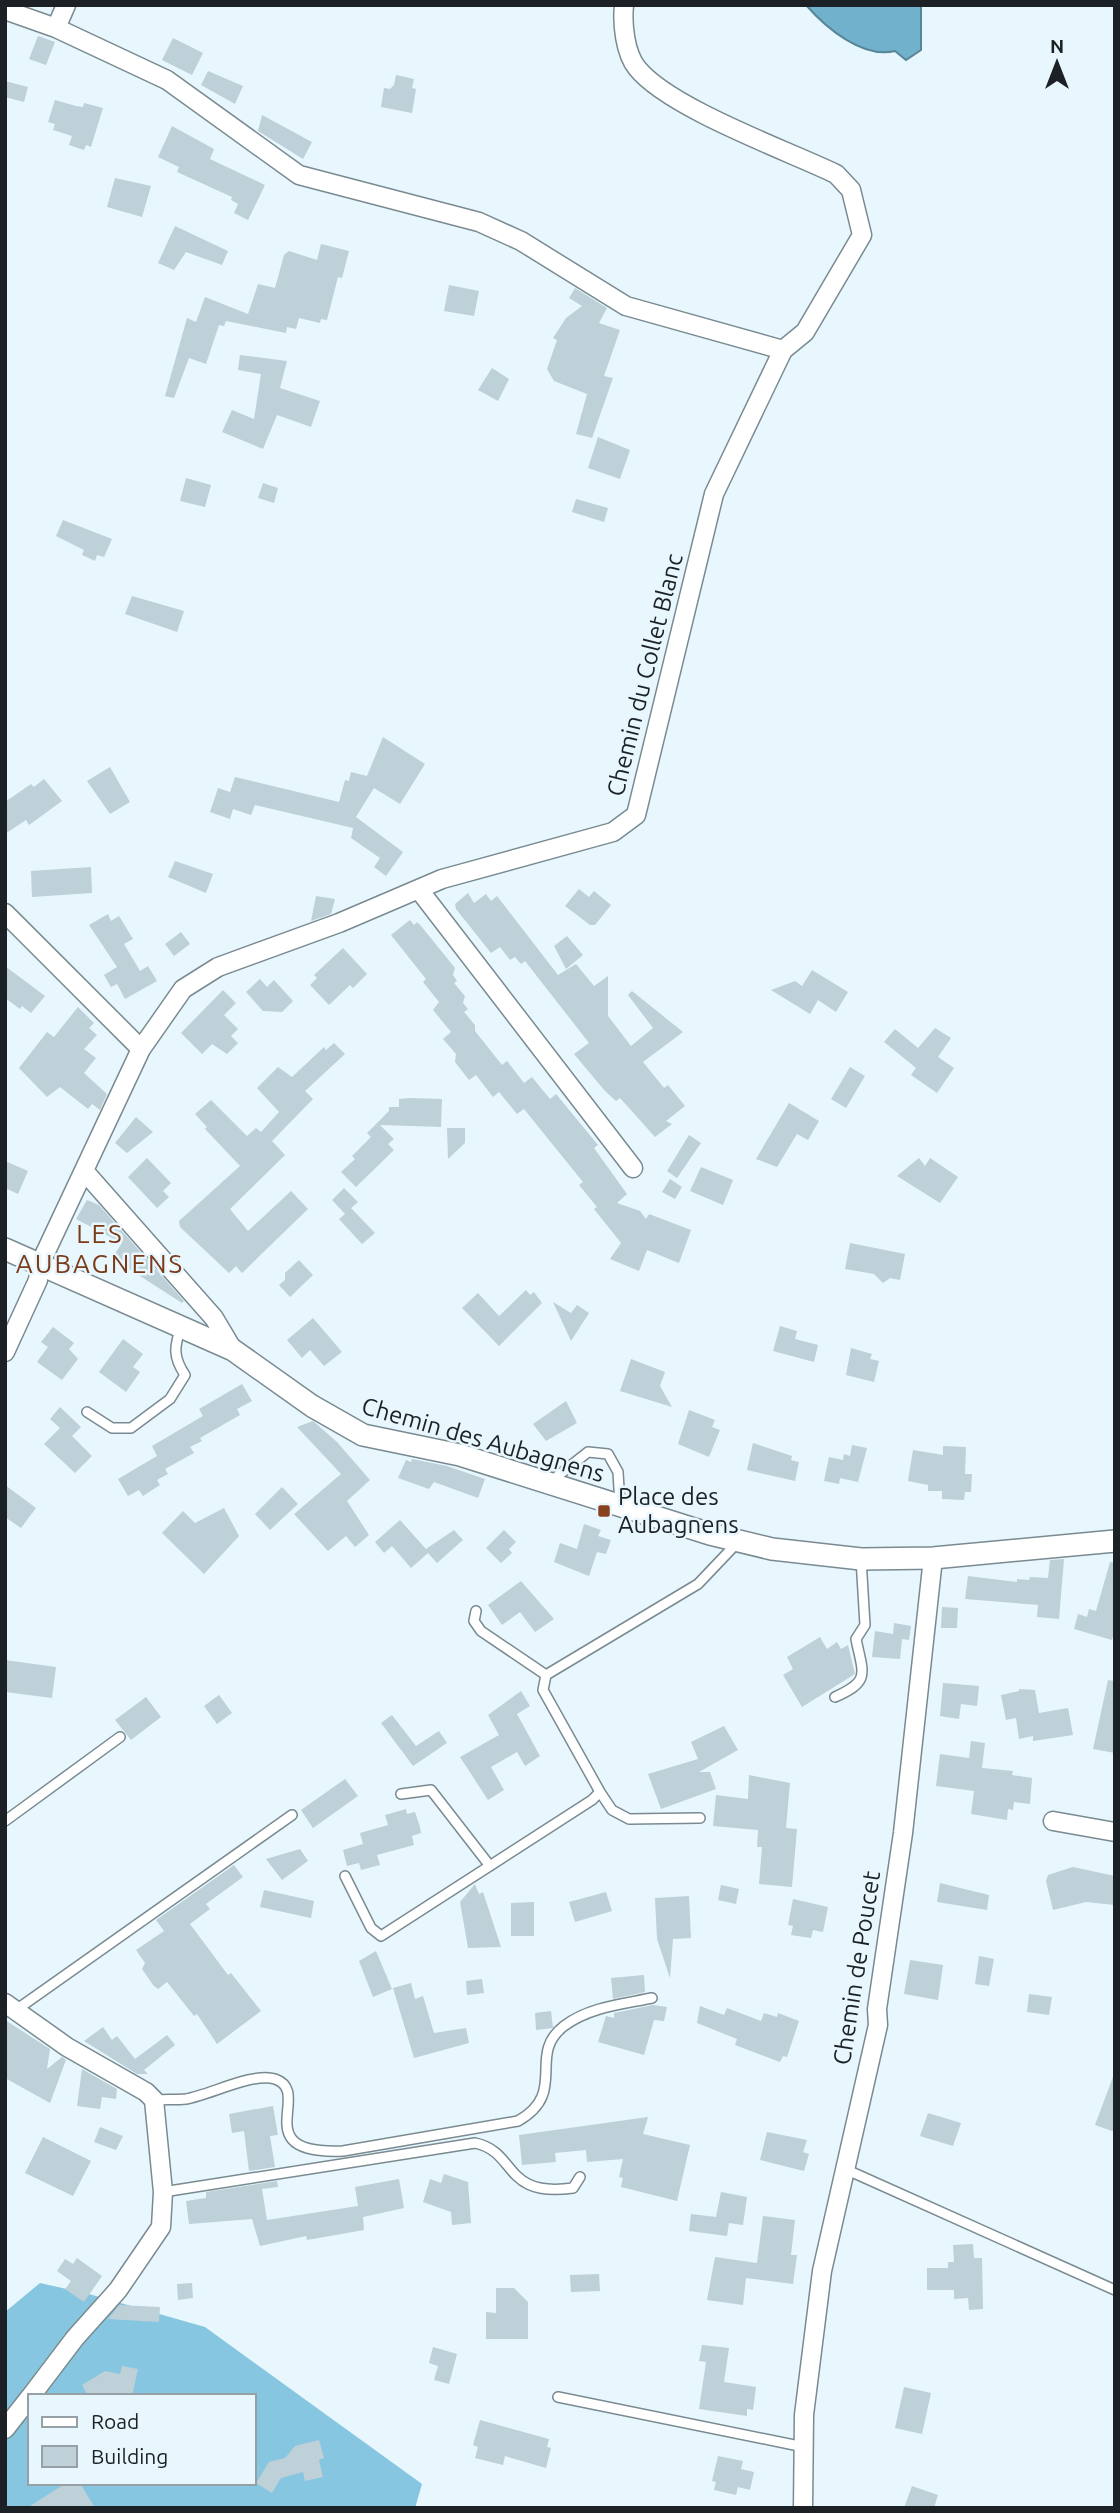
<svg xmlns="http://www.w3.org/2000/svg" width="1120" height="2513" font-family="Ubuntu,sans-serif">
	<rect width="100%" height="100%" fill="#e8f7fe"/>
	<!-- forest -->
	<path fill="#87c6e0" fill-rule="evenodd" d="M40,2283L89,2294L205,2327L422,2484L415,2508H5V2312ZM30,2396H254V2483H30Z"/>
	<!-- water -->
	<path fill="#72b1cb" stroke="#588699" stroke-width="2" d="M806,5H921V50L906,60L895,51C863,59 826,28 806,5Z"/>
	<!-- building -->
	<path fill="#bed0d8" d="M38,36L55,42L46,65L29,59Z
		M173,38L203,53L192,75L162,60Z
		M208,71L243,86L235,104L201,85Z
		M396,75L414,79L412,88L416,89L412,113L381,107L384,88L390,89L394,85Z
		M5,81L28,87L24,102L5,97Z
		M55,100L76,106L83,107L84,103L103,108L91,147L86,145L84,150L69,145L72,136L53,130L55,124L48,122Z
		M262,115L312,142L303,159L258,131Z
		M172,126L214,149L210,159L265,185L248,220L234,213L238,204L231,200L232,197L177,172L179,167L158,157Z
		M115,178L151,186L142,217L107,207Z
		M175,226L228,251L222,265L186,252L174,270L158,263Z
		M321,244L349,251L342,278L338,277L327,320L321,319L320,323L299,318L296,329L287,327L286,333L226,321L224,326L219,325L206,364L189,358L174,398L165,396L187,318L196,322L205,297L248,314L258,284L275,288L284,255L289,251L317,260Z
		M449,285L479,291L474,316L444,311Z
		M575,288L607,308L599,323L620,330L604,376L613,378L592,438L576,434L587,394L554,381L547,369L557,340L553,338L566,318L582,306L569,298Z
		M240,355L287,361L280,388L320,401L311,427L277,415L263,449L222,432L232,410L254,419L261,374L238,370Z
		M492,368L509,379L498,401L478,390Z
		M598,437L630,450L620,479L588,468Z
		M186,478L211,485L205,507L180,501Z
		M263,483L278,488L274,503L258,498Z
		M576,499L608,508L604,522L572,512Z
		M63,520L112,539L104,557L97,555L95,561L82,555L84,550L56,536Z
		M132,596L184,611L177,632L125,614Z
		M383,737L425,764L400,804L374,788L356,817L403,852L386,876L374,867L380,858L351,838L353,828L255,805L251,815L233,809L230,819L210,812L218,788L230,792L235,777L339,802L345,780L349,781L351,772L367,776Z
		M110,767L130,802L110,814L87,781Z
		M44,779L62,801L29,825L26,820L5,834V802L31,784L34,787Z
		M175,861L213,874L206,893L168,877Z
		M91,867L92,893L32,897L31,871Z
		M579,889L589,897L594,891L611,905L595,925H590L565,906Z
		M468,893L474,903L486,894L491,901L497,896L558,975L576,964L594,986L608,976V1016L631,1046L653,1028L628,995L632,991L683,1032L643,1062L664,1088L668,1085L685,1106L666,1121L672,1124L655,1137L620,1098L616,1101L605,1091L574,1054L589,1043L525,961L521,964L515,957L510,960L500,947L491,953L456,909L455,904Z
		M316,896L335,899L331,914L311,921Z
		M108,914L111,921L119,916L133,939L124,944L140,971L148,966L157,981L125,999L117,984L111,987L104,975L117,967L89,925Z
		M410,920L414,925L417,922L421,926L455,968L453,975L457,981L454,983L465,996L463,1003L468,1009L464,1012L475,1025V1031L502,1065L507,1061L524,1083L532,1077L550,1099L556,1094L598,1145L594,1148L627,1194L617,1203L640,1211L646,1219L649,1214L691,1230L679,1263L647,1250L639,1271L610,1259L621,1243L594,1209L597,1207L579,1185L583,1182L570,1166L524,1109L517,1114L499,1092L493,1097L476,1075L469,1080L455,1062L456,1054L443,1039L451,1032L433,1010L439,1002L423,982L426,979L391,935Z
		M181,932L190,944L174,956L165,944Z
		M567,936L583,955L566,969L554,946Z
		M343,948L367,974L353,988L350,985L329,1005L310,985L317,978L314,975Z
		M5,966L45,996L31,1013L22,1006L20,1009L5,998Z
		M812,970L848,992L836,1012L818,1000L810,1014L771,990L795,981L802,986Z
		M260,979L267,987L274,980L293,1001L282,1012L263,1011L246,992Z
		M223,990L236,1003L224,1015L238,1029L231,1036L238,1043L227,1054L212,1044L202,1054L181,1033Z
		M78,1007L94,1023L89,1028L97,1035L84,1049L96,1058L84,1073L107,1094L100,1110L92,1104L88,1109L60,1087L47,1097L19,1068L47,1032L54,1037Z
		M935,1028L951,1038L938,1057L954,1068L937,1093L911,1075L916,1068L884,1042L895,1029L918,1048Z
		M334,1043L345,1054L305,1091L313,1099L272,1141L285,1155L230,1209L248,1231L291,1191L308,1209L242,1273L236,1266L229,1273L180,1227L179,1221L240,1166L205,1129L207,1127L195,1114L211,1100L247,1136L256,1128L261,1132L279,1112L257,1088L278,1067L292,1077L324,1047L326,1050Z
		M850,1067L865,1076L846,1108L831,1099Z
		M410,1098L442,1099L441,1127L380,1125L394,1139L388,1144L394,1150L356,1187L341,1172L355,1159L352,1156L371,1137L367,1133L389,1111V1107H399V1099Z
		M789,1103L819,1121L808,1140L797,1134L777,1167L756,1159Z
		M136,1117L153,1132L127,1153L115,1143Z
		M447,1128H465V1143L448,1159Z
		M689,1135L701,1143L677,1178L667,1171Z
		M147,1158L171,1183L163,1191L169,1197L157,1208L128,1177Z
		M919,1158L925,1166L930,1158L958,1177L940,1203L897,1176Z
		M5,1161L28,1171L18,1194L5,1188Z
		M701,1167L733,1180L723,1205L690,1191Z
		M670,1179L682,1187L675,1199L662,1192Z
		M344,1188L358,1202L351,1208L375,1233L362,1244L339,1219L345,1214L332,1200Z
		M87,1200L99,1205L184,1301L182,1303L112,1258L122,1243L76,1219Z
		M850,1243L905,1254L900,1280L890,1278L883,1283L874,1274L845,1269Z
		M299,1260L313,1275L290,1297L279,1285L285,1280V1273Z
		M526,1290L530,1295L534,1292L542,1303L499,1346L462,1308L478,1293L499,1316Z
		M553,1302L571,1313L577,1305L589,1313L571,1341Z
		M313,1318L342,1352L324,1366L310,1350L302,1358L287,1340Z
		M780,1326L797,1331L795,1339L818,1345L814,1362L773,1351Z
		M53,1327L74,1343L69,1349L78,1359L62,1380L37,1362L48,1347L41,1342Z
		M123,1339L143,1354L133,1367L140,1372L126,1392L99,1372Z
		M851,1348L872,1354L870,1359L879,1361L874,1382L846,1375Z
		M631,1359L665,1372L660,1386L672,1407L620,1391Z
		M242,1384L252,1401L237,1409L240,1415L200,1438L202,1441L190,1447L194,1453L165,1469L168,1474L157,1480L160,1485L143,1496L139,1490L128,1496L118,1479L157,1456L152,1446L203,1416L199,1409Z
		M566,1401L577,1423L546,1441L533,1424Z
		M60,1407L81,1427L72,1436L92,1456L75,1473L44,1444L60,1428L50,1419Z
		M689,1410L715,1420L712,1427L720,1430L709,1457L678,1444Z
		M313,1421L337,1442L370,1480L347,1501L369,1535L355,1547L346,1536L328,1551L294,1514L341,1474L297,1427Z
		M753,1443L792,1456L791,1460L799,1462L795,1481L747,1470Z
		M852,1445L867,1448L858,1482L840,1478L839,1484L824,1481L829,1457L843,1460L844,1454L850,1456Z
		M943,1446L966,1447L965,1474H972L971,1492H965L964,1500L942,1499V1491H928V1485L908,1481L913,1450L943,1455Z
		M412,1459L447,1466L485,1479L478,1498L434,1482L429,1489L398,1478L406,1460L411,1462Z
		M5,1485L36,1508L21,1528L5,1517Z
		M282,1487L298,1504L270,1530L255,1514Z
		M224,1508L239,1536L204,1574L162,1533L183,1511L195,1523Z
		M400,1520L426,1549L454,1530L463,1540L437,1563L428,1553L411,1568L392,1546L384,1553L375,1542Z
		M584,1524L601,1530L598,1536L611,1540L606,1554L597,1552L589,1576L554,1562L560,1543L577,1549Z
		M504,1530L516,1542L509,1549L512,1553L501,1563L486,1548Z
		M1064,1559L1059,1619L1037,1617L1038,1605L965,1599L968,1576L1017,1582V1579L1029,1580L1030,1577L1048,1578L1050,1560Z
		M1110,1562L1115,1563V1630L1112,1640L1074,1629L1078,1614L1087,1617L1089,1609L1096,1611Z
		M521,1581L554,1619L535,1632L520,1612L502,1625L488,1605Z
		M942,1607L958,1608L957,1628H941Z
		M894,1623L911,1626L909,1640L902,1639L900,1659L872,1657L875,1631L893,1634Z
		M820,1637L827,1649L837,1642L841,1649L848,1645L855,1674L802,1707L783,1675L793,1669L787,1657Z
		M5,1660L56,1667L52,1698L5,1692Z
		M1108,1680L1115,1681V1753L1093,1749Z
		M943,1683L979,1686L977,1706L961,1704L959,1719L940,1716Z
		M1019,1689L1035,1690L1039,1713L1068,1708L1073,1735L1033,1741V1736L1019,1739L1016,1718L1006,1720L1001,1695L1019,1691Z
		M521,1691L530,1706L517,1714L540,1756L525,1766L517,1752L491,1767L504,1790L488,1800L460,1757L499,1735L488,1715Z
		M219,1695L232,1713L217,1724L204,1706Z
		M146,1697L161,1717L131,1740L115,1720Z
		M392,1715L416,1746L439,1731L447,1743L413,1766L381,1723Z
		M724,1726L738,1750L699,1772H710L716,1789L661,1809L648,1774L698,1759L691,1742Z
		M971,1741L985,1743L982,1768L1013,1771L1012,1775L1032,1778L1030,1804L1014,1802L1013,1810L1008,1809L1007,1820L971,1814L974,1791L936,1786L940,1754L969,1758Z
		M749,1775L790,1783L786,1828L797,1829L792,1887L759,1884L762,1847H757L758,1830L713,1826L716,1795L748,1799Z
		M345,1779L358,1796L313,1828L301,1810Z
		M406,1809L407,1814L415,1812L420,1827L421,1833L412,1836L414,1845L377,1855L380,1865L361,1870L359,1863L347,1866L343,1850L363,1844L360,1833L388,1825L385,1815Z
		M300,1849L308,1861L282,1880L266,1859Z
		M234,1865L243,1877L206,1904L210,1909L190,1924L228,1975L231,1973L261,2011L217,2044L197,2014L194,2016L167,1982L158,1989L153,1985L142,1969L145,1963L136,1950L164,1931L156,1920Z
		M1073,1867L1115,1876V1905L1086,1902L1053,1910L1046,1881L1048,1875Z
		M940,1883L989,1895L987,1910L937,1902Z
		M475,1884L479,1894L483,1892L501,1947L468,1948L460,1902Z
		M721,1885L739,1889L736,1904L718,1900Z
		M264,1890L314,1901L311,1918L260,1907Z
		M606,1892L612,1911L575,1922L569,1902Z
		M689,1896L691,1938L673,1939L670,1978L657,1939L655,1898Z
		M793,1899L828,1907L823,1932L813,1930L811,1938L791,1935L793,1926L788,1925Z
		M534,1902V1936H511V1903Z
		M376,1951L392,1989L373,1997L359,1961Z
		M979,1956L994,1959L989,1986L975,1984Z
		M910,1960L943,1965L938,2000L904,1994Z
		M644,1975L645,1992L613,1999L611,1978Z
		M482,1979L484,1993L467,1995L466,1981Z
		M411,1983L415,1999L423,1996L434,2033L466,2028L469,2043L414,2058L393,1988Z
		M1029,1994L1052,1997L1049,2015L1027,2012Z
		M653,2005L667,2007L664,2021L654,2020L644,2055L598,2042L606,2016L614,2018V2013Z
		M700,2006L724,2015L727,2008L761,2021L764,2013L777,2017L778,2013L799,2021L787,2057L783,2056L780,2062L735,2045L737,2039L697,2023Z
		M551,2011L553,2028L536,2030L535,2013Z
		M5,2020L50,2049L47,2069L62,2057L66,2060L50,2103L5,2078Z
		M103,2027L112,2040L117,2036L135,2059L167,2035L175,2045L144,2070L148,2074H137L84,2041Z
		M82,2069L117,2089L116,2099L102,2097L100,2109L77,2106Z
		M1113,2077H1115V2132L1095,2125Z
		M273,2106L278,2135L270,2136L275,2167L249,2171L244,2131L232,2133L229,2114Z
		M928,2113L961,2123L953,2146L920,2136Z
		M648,2117L643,2134L690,2145L677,2201L621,2187L623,2178L619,2177L623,2159L587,2162L586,2150L555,2153L556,2162L522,2165L519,2135Z
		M100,2127L123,2136L116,2150L94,2142Z
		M767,2132L807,2140L803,2152L809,2154L804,2171L760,2160Z
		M43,2137L91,2161L73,2196L25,2173Z
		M444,2174L468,2182L471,2223L452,2225L451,2212L423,2202L430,2179L441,2183Z
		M399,2179L404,2208L363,2217L364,2230L307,2240L306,2236L260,2246L252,2219L189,2224L186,2201L206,2198V2192L277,2181L278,2187L262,2189L267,2220L358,2206L355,2187Z
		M721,2192L747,2197L743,2225L729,2223L727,2236L689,2231L691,2214L716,2217Z
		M763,2216L795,2220L791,2255H797L793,2284L746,2278L743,2305L707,2300L715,2257L757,2263Z
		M973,2244L974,2258H982L983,2309L969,2310L968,2298L954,2299V2290H927V2268H948V2262H954L953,2245Z
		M77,2258L102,2276L84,2302L65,2289L71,2281L57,2271L65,2259L73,2264Z
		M599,2274L600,2291L571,2292L570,2275Z
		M192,2283L193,2298L178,2300L177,2284Z
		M496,2288H514L528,2302V2339H486V2312L496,2313Z
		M119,2305L160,2307L159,2322L108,2319Z
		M702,2345L729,2348L724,2382L756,2387L753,2410L747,2409V2416L699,2409L706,2362L699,2361Z
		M433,2347L457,2354L449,2384L434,2380L438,2366L429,2363Z
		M122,2366L138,2369L132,2396H88L82,2385L105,2371L120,2374Z
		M904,2387L931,2393L922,2434L895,2428Z
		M480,2420L549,2439L547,2447L551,2448L546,2468L505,2456L503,2465L475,2458L478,2447L473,2445Z
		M319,2440L324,2458L319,2460L323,2477L305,2481L303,2472L281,2478L272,2493L256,2483L269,2462L285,2458L295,2446Z
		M718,2456L743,2461L741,2469L754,2472L750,2490L738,2487L736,2495L714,2490L716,2482L712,2481Z
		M66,2483H80L95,2508H27Z
		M912,2486L938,2495L934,2508H904Z"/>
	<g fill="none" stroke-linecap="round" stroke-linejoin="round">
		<!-- service casing -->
		<g stroke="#798a91" stroke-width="12">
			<path id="service" d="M87,1412L112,1428H131L170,1399L185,1375C173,1357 174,1347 181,1327
				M550,1482L588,1452L608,1454L618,1472L620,1505
				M476,1611L474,1621L481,1631L546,1675
				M835,1697C871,1681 863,1674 856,1639L865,1625L861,1559
				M600,1792L612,1810L629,1819L700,1818
				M401,1794L431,1790L490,1866
				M5,1821L120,1737
				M345,1876L371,1928L381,1936L592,1800L600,1792L543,1690L546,1675L698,1584L738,1542
				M16,2010L292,1815
				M154,2100C164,2099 176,2100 186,2099C210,2095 253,2072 275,2079C314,2092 245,2155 343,2151L518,2121C569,2092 526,2055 564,2026C589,2007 623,2004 652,1998
				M845,2169L1115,2290
				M163,2192L475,2143C518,2152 502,2198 573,2188L580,2177
				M558,2397L804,2447"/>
		</g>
		<!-- minor casing -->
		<g stroke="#798a91" stroke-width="21">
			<path id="minor" d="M5,10L56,28L167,80L299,175L479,222L521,241L626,306L783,350
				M56,28L66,5
				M420,891L633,1168
				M5,913L141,1049
				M85,1172L214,1318L233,1350
				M5,1352L38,1280L40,1264L141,1049L183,989L218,967L339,923L442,879L613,832L636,815L714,494L783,350L805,332L862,235L851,190L836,174C786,150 669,108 637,68C625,53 622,24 624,5
				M1053,1821L1115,1832
				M5,2003L67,2047L146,2092L154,2100L163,2192L161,2227L118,2290L75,2338L31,2396
				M5,2429L30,2397
				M803,2508L804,2415L822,2271L878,2025L877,2009L903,1833L933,1558"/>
		</g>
		<!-- tertiary casing -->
		<g stroke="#798a91" stroke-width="24">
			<path id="tertiary" d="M5,1249L233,1350L312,1406L363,1435L460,1455L710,1534L772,1549L861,1559L933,1558L1115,1541"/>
		</g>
		<!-- service -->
		<use href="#service" stroke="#fff" stroke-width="9"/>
		<!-- minor -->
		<use href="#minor" stroke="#fff" stroke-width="18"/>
		<!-- tertiary -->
		<use href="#tertiary" stroke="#fff" stroke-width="21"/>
	</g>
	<!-- markers -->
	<rect fill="#88421d" stroke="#e8f7fe" stroke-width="2.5" x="597" y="1504" width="14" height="14" rx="3.5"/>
	<g text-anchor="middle" stroke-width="5" stroke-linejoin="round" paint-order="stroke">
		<!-- street labels -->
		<g font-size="24" fill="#1b2124" stroke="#e8f7fe">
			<text transform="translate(645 675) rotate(-76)" y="8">Chemin du Collet Blanc</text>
			<text transform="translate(483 1440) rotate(16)" y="8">Chemin des Aubagnens</text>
			<text transform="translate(857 1968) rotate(-81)" y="8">Chemin de Poucet</text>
		</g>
		<!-- poi labels -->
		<g font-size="24" fill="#1b2124" stroke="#e8f7fe" text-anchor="start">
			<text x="618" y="1505">Place des<tspan x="618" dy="28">Aubagnens</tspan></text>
		</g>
		<!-- neighbourhood labels -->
		<g font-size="26" letter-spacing="2" fill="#7b3b19" stroke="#e8f7fe">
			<text x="100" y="1243">LES<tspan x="100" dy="30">AUBAGNENS</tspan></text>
		</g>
	</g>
	<!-- border -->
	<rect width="1120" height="2513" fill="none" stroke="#1b2124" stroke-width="14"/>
	<!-- legend -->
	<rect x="28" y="2394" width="228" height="91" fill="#e8f7fe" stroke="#96a1a7" stroke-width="2"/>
	<rect x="42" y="2417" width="35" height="10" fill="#ffffff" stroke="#96a1a7" stroke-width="2"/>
	<text x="91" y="2429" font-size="21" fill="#1b2124">Road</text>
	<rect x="42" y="2446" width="35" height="21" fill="#bed0d8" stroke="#96a1a7" stroke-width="2"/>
	<text x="91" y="2464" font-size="21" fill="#1b2124">Building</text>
	<!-- north arrow -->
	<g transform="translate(1057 63)" stroke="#e8f7fe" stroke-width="5" paint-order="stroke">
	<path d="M0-5L12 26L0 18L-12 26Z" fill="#1b2124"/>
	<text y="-10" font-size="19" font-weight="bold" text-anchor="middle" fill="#1b2124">N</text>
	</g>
</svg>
